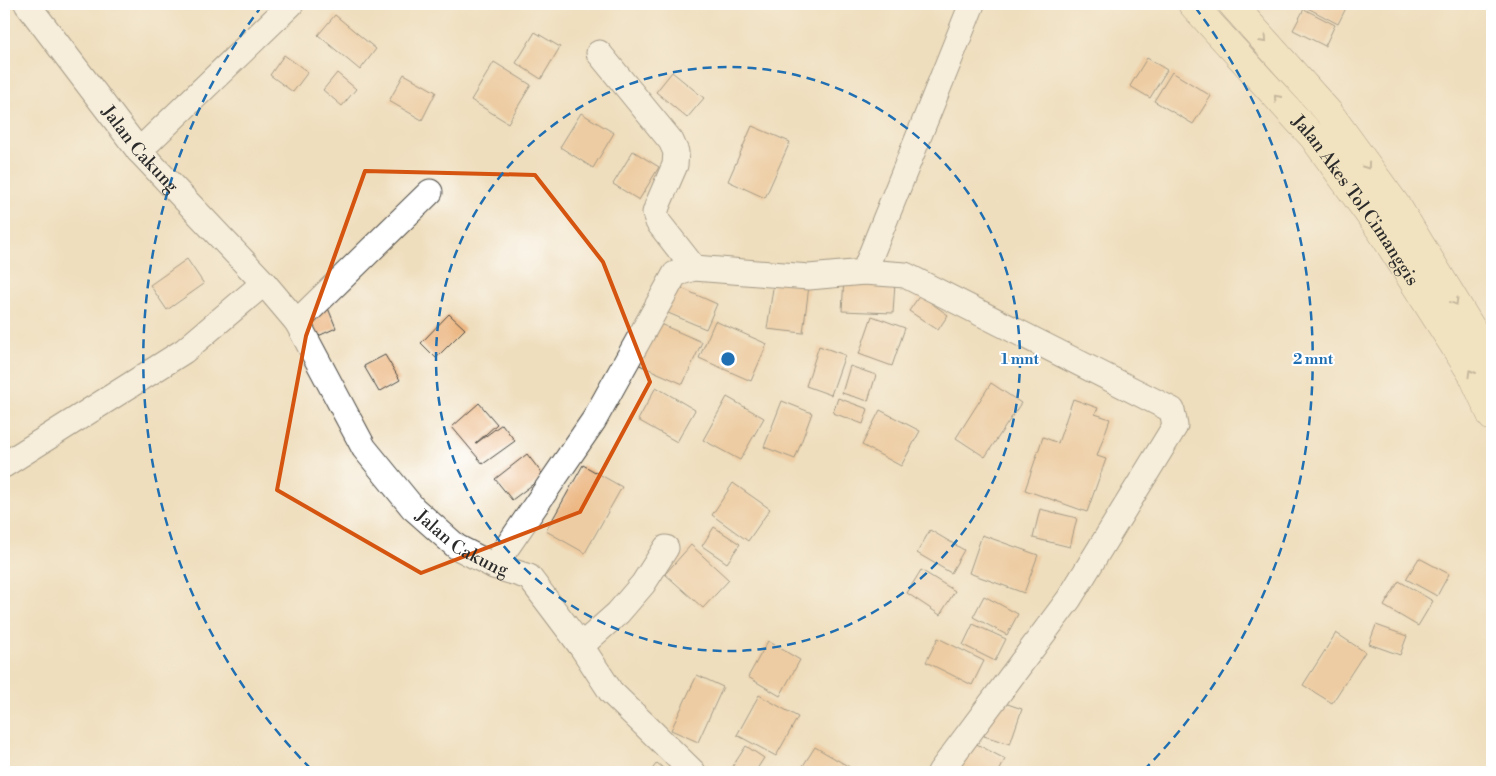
<svg xmlns="http://www.w3.org/2000/svg" width="1496" height="776" font-family="'Libre Bodoni',serif">
	<rect width="100%" height="100%" fill="#fff"/>
	<filter id="ink" filterUnits="userSpaceOnUse"><feTurbulence type="fractalNoise" baseFrequency=".02" numOctaves="2"/><feDisplacementMap in="SourceGraphic" scale="10" xChannelSelector="R" yChannelSelector="G"/><feConvolveMatrix kernelMatrix="1 2 1 2 8 2 1 2 1" color-interpolation-filters="sRGB"/></filter>
	<filter id="wash" filterUnits="userSpaceOnUse"><feTurbulence type="fractalNoise" baseFrequency=".0096" numOctaves="4" result="noise"/><feDisplacementMap in="SourceGraphic" scale="20" xChannelSelector="R" yChannelSelector="G"/><feGaussianBlur stdDeviation="1.12" result="paint"/><feColorMatrix in="noise" values="0 0 0 0 0 0 0 0 0 0 0 0 0 0 0 0 0 1.4 0 .05"/><feComposite in="paint" operator="in"/></filter>
	<g filter="url(#wash)">
		<rect width="100%" height="100%" fill="#efdebd"/>
		<g id="blocks">
			<!-- building -->
			<path fill="#ecb783" d="M1300,4H1348L1338,24Z
				M1304,9L1335,25L1325,46L1293,30Z
				M335,15L376,49L360,70L318,35Z
				M535,32L560,47L541,79L516,63Z
				M284,55L308,72L293,92L270,75Z
				M1147,58L1167,70L1150,98L1130,86Z
				M494,62L531,85L508,123L471,100Z
				M672,72L704,98L687,118L656,92Z
				M1172,72L1211,96L1193,124L1154,101Z
				M337,73L356,89L342,106L323,90Z
				M404,74L436,92L422,120L389,101Z
				M581,113L614,133L593,168L560,147Z
				M752,126L790,142L765,198L728,181Z
				M633,151L659,167L639,200L613,184Z
				M187,259L204,284L167,310L150,285Z
				M844,279L895,282L893,313L842,311Z
				M774,281L809,286L803,333L767,329Z
				M672,284L717,304L706,329L661,310Z
				M920,295L948,315L938,330L909,311Z
				M328,308L336,328L316,337L308,316Z
				M449,314L465,329L436,358L421,343Z
				M872,316L905,328L892,366L859,354Z
				M653,321L702,342L683,384L635,363Z
				M715,321L767,344L751,381L699,358Z
				M819,346L845,355L831,395L806,386Z
				M385,355L400,380L379,392L364,366Z
				M850,366L876,375L868,401L842,393Z
				M991,383L1021,403L985,457L956,438Z
				M656,387L695,410L677,442L638,420Z
				M727,397L764,418L740,460L703,440Z
				M838,398L868,409L863,424L833,413Z
				M1073,399L1098,408L1095,414L1110,419L1097,456L1106,459L1087,512L1025,490L1043,437L1058,443Z
				M782,401L812,413L795,459L764,447Z
				M479,403L497,424L475,444L502,424L515,441L483,464L452,427Z
				M880,410L920,431L901,466L862,445Z
				M527,454L544,476L512,500L495,479Z
				M583,465L622,487L585,553L546,531Z
				M733,483L770,509L748,541L712,515Z
				M1040,509L1077,518L1070,547L1033,538Z
				M714,527L740,544L727,563L702,546Z
				M930,530L964,550L951,573L917,553Z
				M982,535L1038,555L1024,593L969,573Z
				M691,545L729,580L703,608L665,574Z
				M1419,558L1449,574L1437,596L1406,579Z
				M921,570L955,591L940,615L907,593Z
				M1399,581L1433,601L1418,626L1384,606Z
				M984,596L1018,614L1007,635L973,617Z
				M973,624L1006,639L995,661L963,645Z
				M1376,625L1407,636L1400,655L1369,644Z
				M1336,633L1365,652L1332,703L1303,685Z
				M938,638L984,661L972,685L926,662Z
				M768,641L800,660L780,696L748,677Z
				M697,675L723,687L698,742L671,730Z
				M759,695L798,717L776,756L737,735Z
				M996,700L1022,709L1010,744L984,736Z
				M967,739L1005,759L999,772H970L955,764Z
				M746,746L764,758L755,772H729Z
				M815,747L853,769L851,772H799Z
				M657,763L668,772H650Z"/>
		</g>
	</g>
	<g filter="url(#ink)">
		<use href="#blocks" fill-opacity="0" stroke="#484641" stroke-width="1"/>
		<g fill="none" stroke-linecap="round" stroke-linejoin="round">
			<!-- minor casing -->
			<g stroke="#484641" stroke-width="27">
				<g id="minor">
					<path id="s1" d="M27,4L139,151L264,283L297,322L364,448L413,508L457,547L494,566L529,577L581,646L611,692L693,772"/>
					<path d="M599,53L671,141L676,152L675,165L658,204L655,213L658,222L694,268"/>
					<path d="M139,151L291,4"/>
					<path d="M864,272L972,4"/>
					<path d="M297,322L430,192"/>
					<path d="M4,465L184,351L264,283"/>
					<path d="M494,566L594,420L675,274L694,268L809,277L864,272L905,275L1172,410L1175,426L1069,599L940,772"/>
					<path d="M581,646L618,613L643,584L666,548"/>
				</g>
			</g>
			<!-- secondary casing -->
			<g stroke="#484641" stroke-width="29">
				<g id="secondary">
					<path id="s2" d="M1192,4L1313,137L1381,231L1472,374L1492,417"/>
					<path d="M1232,4L1330,114L1399,209L1492,362"/>
				</g>
			</g>
			<!-- minor -->
			<use href="#minor" stroke="#fff" stroke-width="25"/>
			<!-- secondary -->
			<use href="#secondary" stroke="#f7e8c3" stroke-width="28"/>
		</g>
		<!-- one-way arrows -->
		<defs><path id="oneway-chevron" d="M-2-3.5L2.5 0L-2 3.5" fill="none" stroke-width="1.6" stroke-linecap="round" stroke-linejoin="round" transform="scale(1.25)"/></defs>
		<g stroke="#918a77">
			<use href="#oneway-chevron" transform="translate(1264 40) rotate(48)"/>
			<use href="#oneway-chevron" transform="translate(1277 98) rotate(-132)"/>
			<use href="#oneway-chevron" transform="translate(1367 166) rotate(54)"/>
			<use href="#oneway-chevron" transform="translate(1455 302) rotate(59)"/>
			<use href="#oneway-chevron" transform="translate(1471 373) rotate(-120)"/>
		</g>
	</g>
	<!-- marked area -->
	<path d="M0 0H1496V776H0ZM365,171L535,175L603,262L650,382L580,512L421,573L277,490L306,336Z" fill="#efdebd" fill-opacity=".55" fill-rule="evenodd"/>
	<path fill="none" stroke="#d5540f" stroke-width="4" stroke-linejoin="round" d="M365,171L535,175L603,262L650,382L580,512L421,573L277,490L306,336Z"/>
	<!-- distance rings -->
	<g fill="none" stroke="#1f6fb2" stroke-width="2.5" stroke-dasharray="9 6">
		<circle cx="728" cy="359" r="292"/>
		<path d="M311 769A585 585 0 0 1 261 7M1195 7A585 585 0 0 1 1145 769"/>
	</g>
	<g text-anchor="middle" stroke-width="4" stroke-linejoin="round" paint-order="stroke">
		<!-- street labels -->
		<g font-size="18" fill="#2b2b2b" stroke="#fff">
			<text dy="6" stroke="none"><textPath href="#s1" startOffset="184">Jalan Cakung</textPath></text>
			<text dy="6" stroke="none"><textPath href="#s2" startOffset="256">Jalan Akes Tol Cimanggis</textPath></text>
			<text dy="6" stroke="none"><textPath href="#s1" startOffset="699">Jalan Cakung</textPath></text>
		</g>
	</g>
	<circle cx="728" cy="359" r="8" fill="#1f6fb2" stroke="#fff" stroke-width="2.5"/>
	<g font-size="15" text-anchor="middle" font-weight="bold" fill="#1f6fb2" stroke="#fff" stroke-width="4" stroke-linejoin="round" paint-order="stroke">
		<text x="1020" y="364">1 mnt</text>
		<text x="1313" y="364">2 mnt</text>
	</g>
	<!-- margin -->
	<rect width="1496" height="776" fill="none" stroke="#fff" stroke-width="20"/>
</svg>
